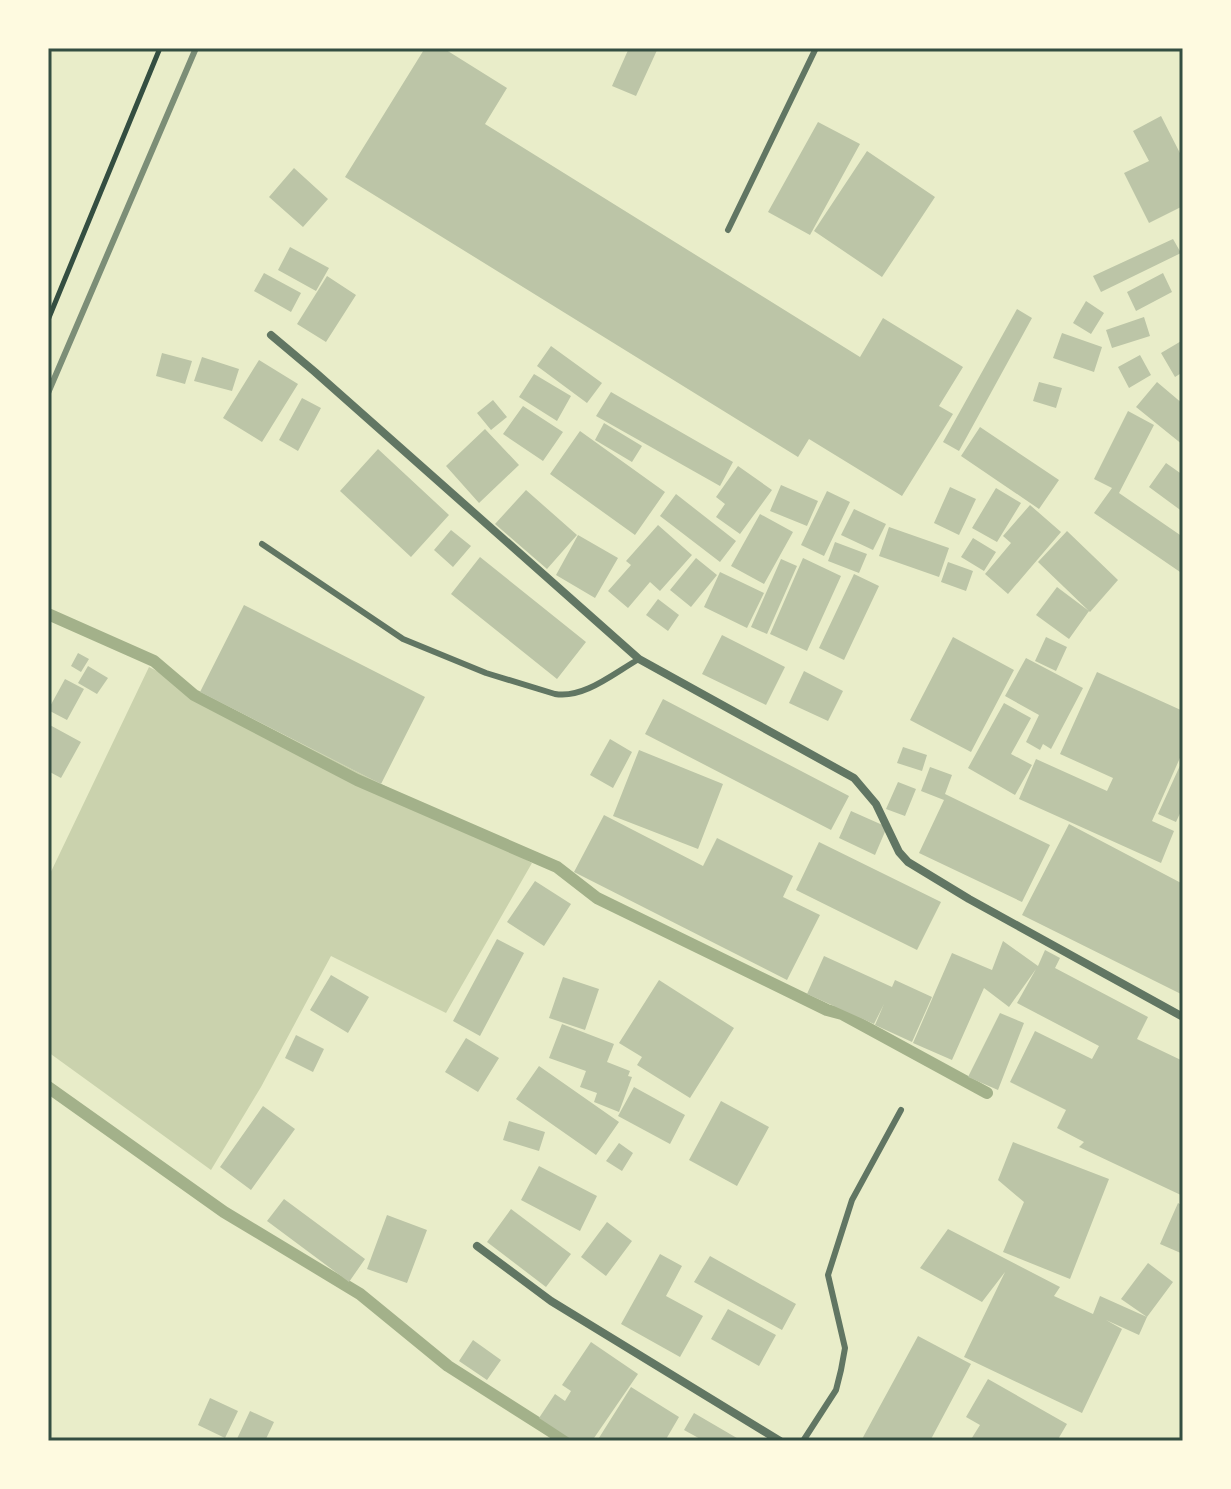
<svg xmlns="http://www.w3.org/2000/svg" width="1231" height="1489" font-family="'DM Sans',sans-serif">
	<rect width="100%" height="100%" fill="#e9edc9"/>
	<!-- green -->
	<path fill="#cad2ad" d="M149,667L433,810L532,863L446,1013L331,956L261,1087L211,1170L48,1052V878Z"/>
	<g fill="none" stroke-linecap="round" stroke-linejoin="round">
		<!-- stream -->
		<path stroke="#a3b18a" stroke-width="12" d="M48,614L154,661L194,695L357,780L557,867L597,898L827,1010L842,1014L987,1093
			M48,1087L224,1212L360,1294L448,1366L566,1441"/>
	</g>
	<!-- building -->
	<path fill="#bcc5a7" d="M425,48H443L507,88L485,124L860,357L883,318L963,367L939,406L953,414L902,496L809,439L798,457L345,177Z
		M629,48H658L636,96L612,86Z
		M1161,116L1183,159V206L1149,223L1124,173L1149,161L1133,131Z
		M818,122L860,144L810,235L768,212Z
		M867,151L935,197L882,277L814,231Z
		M294,168L328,199L303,227L269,197Z
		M1173,239L1181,253L1101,292L1093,276Z
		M290,247L329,268L316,291L278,270Z
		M264,273L301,293L291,312L254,291Z
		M1163,273L1172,292L1136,311L1127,292Z
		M327,276L356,295L326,342L297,324Z
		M1086,301L1104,313L1091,334L1073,323Z
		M1017,309L1032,318L959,451L943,442Z
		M1144,317L1150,336L1112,348L1106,330Z
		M1062,333L1102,347L1094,372L1053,358Z
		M1183,340V372L1175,377L1161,353Z
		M551,346L602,383L587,403L537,366Z
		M162,353L192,361L185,384L156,376Z
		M1140,355L1151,375L1129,388L1118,367Z
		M202,357L239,369L232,391L194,381Z
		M259,360L298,384L262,442L223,418Z
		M534,374L571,396L557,421L519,397Z
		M1039,382L1062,388L1056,408L1033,401Z
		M1157,382L1183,404V445L1136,407Z
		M611,392L733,462L720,486L596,416Z
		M302,398L321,408L298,451L279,440Z
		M493,400L507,417L491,430L477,413Z
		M523,406L563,432L543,461L503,434Z
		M1128,411L1154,425L1119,493L1183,537V574L1094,513L1112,488L1094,479Z
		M604,423L642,446L632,462L595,440Z
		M980,427L1059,480L1039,509L961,456Z
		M485,429L519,465L479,503L446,466Z
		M580,431L665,492L635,535L550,474Z
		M378,449L449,515L411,557L340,491Z
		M1166,463L1183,475V512L1149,487Z
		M738,466L772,490L740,534L716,517L725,504L716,497Z
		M781,485L818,501L807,526L770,511Z
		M950,487L976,499L959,535L934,523Z
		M996,488L1021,503L997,542L972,528Z
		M526,490L577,535L547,569L495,524Z
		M827,491L850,502L824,556L801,545Z
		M676,494L736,541L720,562L660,516Z
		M1030,505L1061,532L1008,594L985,574L1011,543L1003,536Z
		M854,509L886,524L873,550L841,535Z
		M760,514L793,532L764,584L731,566Z
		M658,525L692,555L660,591L650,582L628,608L608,591L631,565L626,561Z
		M889,527L949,548L939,577L879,556Z
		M451,530L471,546L453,567L434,550Z
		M1067,531L1118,580L1090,612L1038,562Z
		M578,535L618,558L595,598L556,575Z
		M973,538L996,552L984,571L961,557Z
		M835,542L867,554L859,573L828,561Z
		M480,557L586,642L557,679L451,594Z
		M696,558L717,575L691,607L670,590Z
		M803,558L841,576L807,651L770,634Z
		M781,559L797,566L767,634L751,627Z
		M948,562L973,571L966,591L941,582Z
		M720,572L764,593L747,628L704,607Z
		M854,574L879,586L844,660L819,648Z
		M1057,587L1089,611L1069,639L1036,615Z
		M658,599L679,615L668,631L646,615Z
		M244,605L425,697L381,784L200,692Z
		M722,635L785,667L766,705L702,674Z
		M953,637L1014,670L971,752L910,720Z
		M1046,637L1067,647L1056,671L1035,661Z
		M78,653L89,659L81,672L71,666Z
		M1026,658L1083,688L1051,749L1043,744L1040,750L1026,742L1039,715L1005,696Z
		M88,666L108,678L97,694L78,683Z
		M804,671L843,691L828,721L789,703Z
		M1097,672L1183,711V751L1152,821L1174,831L1161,863L1019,799L1036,759L1107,791L1113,778L1060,754Z
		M65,679L84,689L67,720L48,710Z
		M663,699L849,796L831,830L645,734Z
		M1004,703L1031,718L1011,754L1032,765L1015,795L968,768Z
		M48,724L81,742L61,778L48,771Z
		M610,739L632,752L613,788L590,775Z
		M903,747L927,755L922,771L897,763Z
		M639,750L723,784L698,849L613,816Z
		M1183,759V807L1176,822L1158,814Z
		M930,767L952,775L945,794L1050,845L1022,902L919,853L944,800L921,791Z
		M898,782L916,789L905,816L886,809Z
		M851,811L887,827L875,855L839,838Z
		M604,815L703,866L717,838L793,876L783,897L820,915L787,980L574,872Z
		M1069,824L1183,884V995L1022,915Z
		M819,842L941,902L917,950L796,890Z
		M535,881L571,904L544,946L507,922Z
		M497,939L524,953L480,1036L453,1021Z
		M1003,941L1038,966L1045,950L1060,958L1055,968L1148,1017L1137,1039L1183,1061V1196L1079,1147L1084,1142L1057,1128L1066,1110L1010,1082L1035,1031L1092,1059L1099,1046L1017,1003L1036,969L1009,1007L984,988L952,1060L913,1043L952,953L992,970Z
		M824,956L892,987L895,980L932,997L912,1042L875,1025L884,1004L874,1024L807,994Z
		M331,975L369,997L348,1033L310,1010Z
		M563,977L599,989L585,1030L549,1018Z
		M659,980L734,1028L690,1098L637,1065L642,1057L619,1043Z
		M1000,1013L1024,1023L998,1090L968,1077Z
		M562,1024L614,1044L607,1062L630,1071L628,1076L632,1077L619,1112L594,1102L597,1093L580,1087L586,1071L549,1058Z
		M296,1035L324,1049L313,1072L285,1058Z
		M466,1038L499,1058L478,1092L445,1072Z
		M539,1066L619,1122L596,1155L516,1099Z
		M634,1087L685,1115L670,1144L618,1116Z
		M721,1101L769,1127L737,1186L689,1160Z
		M263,1106L295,1129L251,1190L220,1167Z
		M509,1121L545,1132L539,1151L503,1140Z
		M1013,1142L1109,1179L1070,1279L1003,1252L1024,1202L998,1180Z
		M619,1143L633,1153L622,1171L606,1161Z
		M539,1166L597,1196L580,1231L521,1200Z
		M284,1199L365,1259L349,1282L267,1221Z
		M1178,1203L1183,1206V1254L1160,1244Z
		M511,1209L571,1254L546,1287L487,1242Z
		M387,1215L427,1230L407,1283L367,1269Z
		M607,1222L632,1241L606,1276L581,1257Z
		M948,1229L1060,1287L1054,1296L1093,1314L1100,1296L1147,1317L1121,1299L1148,1263L1173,1282L1147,1317L1139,1335L1106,1320L1122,1329L1082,1413L964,1357L1005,1272L982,1302L920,1268Z
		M660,1254L682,1266L666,1296L703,1316L680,1357L621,1324Z
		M710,1256L796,1304L782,1330L694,1282Z
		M728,1309L776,1335L759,1366L711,1339Z
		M918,1336L971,1364L930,1441H861Z
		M473,1340L501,1360L487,1380L459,1361Z
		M591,1342L638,1374L592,1441H574L539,1418L555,1394L565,1401L571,1391L562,1385Z
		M988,1379L1067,1424L1057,1441H970L980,1425L966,1417Z
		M631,1387L679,1417L665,1441H597Z
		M210,1398L238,1411L225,1438L198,1425Z
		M250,1411L274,1422L265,1441H236Z
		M694,1413L742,1441H704L684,1430Z"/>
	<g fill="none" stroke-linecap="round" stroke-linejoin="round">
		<!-- path -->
		<path stroke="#344e41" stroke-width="5" d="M48,320L160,48"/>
		<!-- service -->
		<path stroke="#617663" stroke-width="6" d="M728,230L816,48
			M262,544L403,639L486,673L555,694C584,699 614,673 639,659
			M803,1441L836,1390L841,1370L845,1348L828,1275L852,1200L901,1110"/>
		<!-- minor -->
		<path stroke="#617663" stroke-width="8" d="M271,335L315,372L639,659L854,778L876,804L899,852L908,862L969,899L1183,1017
			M477,1246L551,1301L780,1441"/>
		<!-- rail -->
		<path stroke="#7c8e77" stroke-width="6" d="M48,393L196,48"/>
	</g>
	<!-- border -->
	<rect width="1231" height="1489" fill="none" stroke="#fefae0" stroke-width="100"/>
	<rect x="50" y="50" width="1131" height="1389" fill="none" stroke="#344e41" stroke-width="3"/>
</svg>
